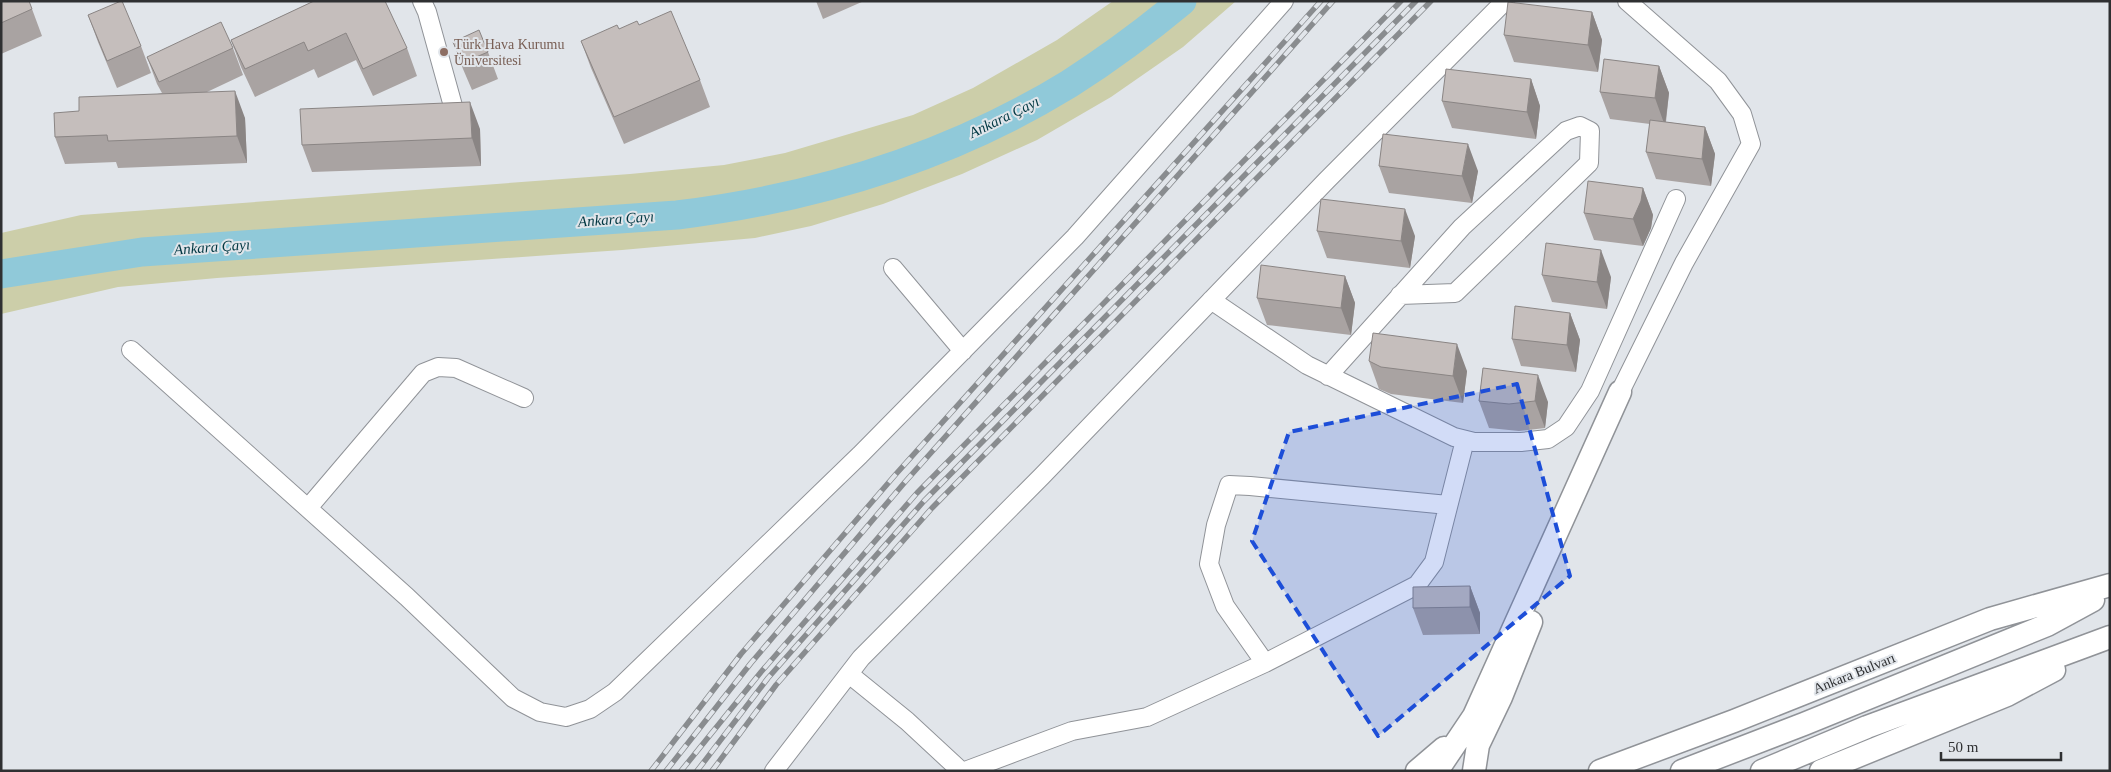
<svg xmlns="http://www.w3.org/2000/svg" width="2111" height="772" font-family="'Times New Roman',serif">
	<rect width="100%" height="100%" fill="#e1e5ea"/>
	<!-- green -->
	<path fill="#cccea9" d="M1113,1H1236L1183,47L1111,97L1037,140L962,174L883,204L811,226L755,238L622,250L217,278L118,287L1,314V233L81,215L630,174L724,165L785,153L913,115L973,88L1057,40Z"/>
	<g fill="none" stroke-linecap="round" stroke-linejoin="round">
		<!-- river -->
		<path stroke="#90c9d9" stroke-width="29" d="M1,274L142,252L677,215C815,198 950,157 1069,84C1108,59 1146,31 1182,1"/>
		<!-- minor casing -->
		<g stroke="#909398" stroke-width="20">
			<path id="minor" d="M422,1L427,12L453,106
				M893,268L963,351
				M1211,300L1307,365L1454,437L1474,442H1521L1548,439L1566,427L1590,391L1676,199
				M131,350L407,597L513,698L540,712L566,717L590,709L615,692L860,455L1075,237L1284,1
				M1328,376L1462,227L1566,131L1580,126L1590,131L1589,163L1455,293L1400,295
				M1620,392L1684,263L1751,144L1742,114L1718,81L1627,1
				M308,508L423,373L438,367L456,368L524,398
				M1265,663L1225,606L1209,564L1216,525L1229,485L1250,486L1448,505
				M849,674L907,721L961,771
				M774,771L861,658L1042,476L1326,181L1505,1
				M965,771L1072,731L1147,717L1265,663L1417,585L1434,562L1465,440"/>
		</g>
		<!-- major casing -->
		<g stroke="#909398" stroke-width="25">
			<path id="major" d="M1417,771L1444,748
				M1437,771L1474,716L1620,392
				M1474,771L1478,745L1501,697L1531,622
				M1600,771L1734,721L1990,619L2110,585
				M1682,771L1804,724L2047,625L2093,600
				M1762,771L1867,727L2110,637
				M1821,771L2007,695L2054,670"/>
		</g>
		<!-- minor -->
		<use href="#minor" stroke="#fff" stroke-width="18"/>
		<!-- major -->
		<use href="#major" stroke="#fff" stroke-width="22"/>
		<!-- rail casing -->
		<g stroke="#898c8f" stroke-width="5.5">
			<path id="rail" d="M651,771L741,654L896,474L1321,1
				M666,771L751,663L905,482L1333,1
				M681,771L761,672L917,493L1401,1
				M697,771L768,678L924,501L1416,1
				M712,771L776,685L932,508L1431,1"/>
		</g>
		<!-- rail -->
		<use href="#rail" stroke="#e1e5ea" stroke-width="4" stroke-dasharray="11" stroke-linecap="butt"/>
	</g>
	<!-- wall -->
	<path fill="#a9a3a2" d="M1,1L32,9L42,36L1,54Z
		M314,1L407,48L417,76L373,96L356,60L318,78L314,69L255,97L241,67L231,40Z
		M816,1H864L823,19Z
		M1592,12L1602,40L1598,72L1514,62L1504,35Z
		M88,15L141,46L151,73L117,88L98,42Z
		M639,25L700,80L710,107L624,144L591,68L581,41L619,29Z
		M453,42L488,52L498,79L472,90L463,69Z
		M233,48L243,75L207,92L245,118L247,163L118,168L116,162L65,164L55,137L79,111L162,93L157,84L147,57Z
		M1659,66L1669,93L1666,122L1705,127L1715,154L1711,186L1656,179L1646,152L1650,124L1610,119L1600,92Z
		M1531,79L1540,106L1536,139L1452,128L1442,101Z
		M480,129L481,166L312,172L302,145Z
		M1379,166L1478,171L1472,203L1389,193Z
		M1643,188L1653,215L1651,228L1643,246L1594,240L1584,213Z
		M1317,231L1415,236L1410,268L1327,258Z
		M1542,275L1611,277L1607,309L1552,302Z
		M1345,276L1355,303L1351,335L1267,325L1257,298Z
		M1570,313L1580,340L1576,372L1521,366L1512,339Z
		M1369,361L1467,371L1463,403L1391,394L1379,389Z
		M1483,368L1548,402L1545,428L1519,431L1489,428L1479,401Z
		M1470,586L1480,613V634L1423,635L1413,608Z"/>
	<!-- shaded-wall -->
	<path fill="#8a8584" d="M1592,12L1602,40L1598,72L1588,45Z
		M1659,66L1669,93L1665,126L1655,98Z
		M1531,79L1540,106L1536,139L1527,112Z
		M235,91L245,118L247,163L237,136Z
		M470,102L480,129L481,166L472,138Z
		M1705,127L1715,154L1711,186L1702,159Z
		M1468,144L1478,171L1472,203L1462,176Z
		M1643,188L1653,215L1651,228L1643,246L1633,219Z
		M1405,209L1415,236L1410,268L1401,241Z
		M1601,250L1611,277L1607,309L1597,282Z
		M1345,276L1355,303L1351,335L1341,308Z
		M1570,313L1580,340L1576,372L1567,345Z
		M1457,344L1467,371L1463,403L1453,376Z
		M1538,375L1548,402L1545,428L1535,401Z
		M1470,586L1480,613V634L1470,607Z"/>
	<!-- building -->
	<path fill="#c5bebc" stroke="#8a8584" d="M1,1H29L32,9L1,23Z
		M121,1H122L141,46L107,61L88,15Z
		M314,1H385L407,48L363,69L346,33L308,51L304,42L245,69L231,40Z
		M1508,2L1592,12L1588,45L1504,35Z
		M671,11L700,80L614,117L581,41L617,25L619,29L637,21L639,25Z
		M221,22L233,48L159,82L147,57Z
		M479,30L488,52L462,63L453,42Z
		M1604,59L1659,66L1655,98L1600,92Z
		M1446,69L1531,79L1527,112L1442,101Z
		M235,91L237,136L108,141L107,135L55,137L54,113L79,111V97Z
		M470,102L472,138L302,145L300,109Z
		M1650,120L1705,127L1702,159L1646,152Z
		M1383,134L1468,144L1462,176L1379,166Z
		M1588,181L1643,188L1641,201L1633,219L1584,213Z
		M1321,199L1405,209L1401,241L1317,231Z
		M1546,243L1601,250L1597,282L1542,275Z
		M1261,265L1345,276L1341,308L1257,298Z
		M1515,306L1570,313L1567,345L1512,339Z
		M1373,333L1457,344L1453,376L1381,367L1369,361Z
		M1483,368L1538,375L1535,401L1509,404L1479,401Z
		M1470,586V607L1413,608V587Z"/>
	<!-- marked area -->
	<path fill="#1d4ed8" fill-opacity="0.2" stroke="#1d4ed8" stroke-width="4" stroke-dasharray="10 6" stroke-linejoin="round" d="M1517,384L1570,576L1378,736L1252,541L1289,432Z"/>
	<!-- markers -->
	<circle fill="#8d6e63" stroke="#e1e5ea" stroke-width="2" cx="444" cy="52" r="5"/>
	<g text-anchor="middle" stroke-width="4" stroke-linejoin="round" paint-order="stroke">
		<!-- education labels -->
		<g font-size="14" fill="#785e54" stroke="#e1e5ea" text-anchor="start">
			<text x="454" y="49">Türk Hava Kurumu<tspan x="454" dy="16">Üniversitesi</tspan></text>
		</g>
		<!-- street labels -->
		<g font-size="14" fill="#2f3032" stroke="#e1e5ea">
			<text transform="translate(1854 673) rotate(-22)" y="5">Ankara Bulvarı</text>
		</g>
		<!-- water labels -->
		<g font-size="15" font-style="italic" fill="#003742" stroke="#e1e5ea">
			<text transform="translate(1004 117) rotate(-26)" y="5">Ankara Çayı</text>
			<text transform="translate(616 219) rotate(-4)" y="5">Ankara Çayı</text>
			<text transform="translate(212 247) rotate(-4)" y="5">Ankara Çayı</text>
		</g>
	</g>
	<!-- border -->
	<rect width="2111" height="772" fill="none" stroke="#2f3032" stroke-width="5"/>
	<!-- scale -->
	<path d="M1941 752v8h120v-8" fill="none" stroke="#2f3032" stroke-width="2.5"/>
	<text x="1948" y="752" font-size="15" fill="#2f3032" stroke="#e1e5ea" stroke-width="4" paint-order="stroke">50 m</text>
</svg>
